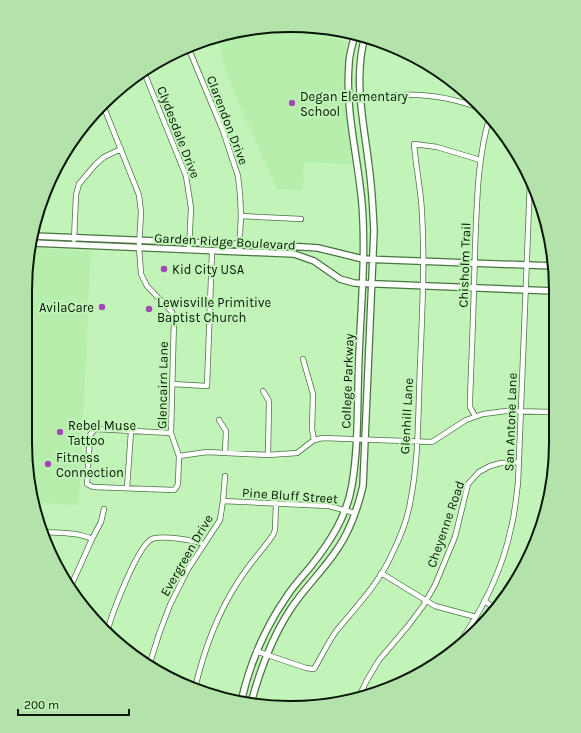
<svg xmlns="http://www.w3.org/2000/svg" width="581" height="733" font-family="Karla,sans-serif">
	<rect width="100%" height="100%" fill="#c2f4b9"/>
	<!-- built -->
	<path fill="#b6eeac" d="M290,26L310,33L347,41L343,91L352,164L304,162L303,190L277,189L236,97L223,63L219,42L256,33L266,27Z
		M31,248L91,251L79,505L33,502L25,442L26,273Z"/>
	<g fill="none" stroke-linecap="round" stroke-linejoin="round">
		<!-- minor casing -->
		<g stroke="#487540" stroke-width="6">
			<path id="minor" d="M302,26L383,43
				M192,45L245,34L259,27
				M188,47L223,131L238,176L240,194L241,216L239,252
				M144,72L186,176L191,208L189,250
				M360,100C373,98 387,95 400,95C429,93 456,99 483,109
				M103,105L139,195L141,212L139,247L141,274L147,286L172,312L174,319L171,433L179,456L178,484L176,488L174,490L93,487L87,484L90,435L95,429L171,433
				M241,216L301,219
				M74,240L76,195L79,184L95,165L104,157L121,149
				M303,359L313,394L312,429L314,440
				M172,384L207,386L212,251
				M263,391L269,401L268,455
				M475,416L470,407V399C472,349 474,298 475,248C477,204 477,158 490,116
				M219,420L226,431L225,453
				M179,456L207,452L268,455L297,453L314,440L323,438L432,442L466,420L483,414L506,411L553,412
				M127,488L131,431
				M223,501L329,506L355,513
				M43,532C59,533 77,532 92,539
				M381,573L435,606L476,617
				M70,588L92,539L101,522L104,509
				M484,601L495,608
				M107,633C111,616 137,546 152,539C160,535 195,540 203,544
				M455,649C481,613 502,571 511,528C515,513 516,498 518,483L530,181
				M256,651L306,668L314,669C322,656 328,642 337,630C357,606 379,583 392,554C400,538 407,521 410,503C419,460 418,412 420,367C422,316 425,265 422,213C421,190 416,168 414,144L437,147L480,160
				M149,666L159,634L170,605L188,569L220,520L223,501L225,476
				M195,688C204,650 217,614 238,582C248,565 262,551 273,535L275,530L276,503
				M358,699L367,680L379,660L408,626L423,606L435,585L455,537L468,484L479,472L490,466L501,463L519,462"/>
		</g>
		<!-- major casing -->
		<g stroke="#487540" stroke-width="8">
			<path id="major" d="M33,236L304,247L318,248L363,259L554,266
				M32,243L294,254L314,261L340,279L354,283L555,291
				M241,702C250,662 264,629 287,596C294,585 303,576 311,566C330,542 347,516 352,485C359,443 357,398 359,355C361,305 366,254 362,204C358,157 345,111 349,64C349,54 353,44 355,33
				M251,703C260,670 271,639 290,610C304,588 324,570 338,548C351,529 358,507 363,486L374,231C373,210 372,188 369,167C364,123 353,80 365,36"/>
		</g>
		<!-- minor -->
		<use href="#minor" stroke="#fff" stroke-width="4.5"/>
		<!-- major -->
		<use href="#major" stroke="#fff" stroke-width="5.5"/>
	</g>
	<!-- markers -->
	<g fill="#a349b5" stroke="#c2f4b9" stroke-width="1.5">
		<circle cx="292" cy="103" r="4"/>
		<circle cx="164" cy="269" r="4"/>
		<circle cx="102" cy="307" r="4"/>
		<circle cx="149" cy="309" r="4"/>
		<circle cx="60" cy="432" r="4"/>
		<circle cx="48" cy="464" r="4"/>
	</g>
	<g text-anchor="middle" stroke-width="4" stroke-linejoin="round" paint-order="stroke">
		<!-- poi labels -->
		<g font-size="13" fill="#061804" stroke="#c2f4b9" text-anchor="start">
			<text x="300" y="101">Degan Elementary<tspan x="300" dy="15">School</tspan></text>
			<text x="172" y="274">Kid City USA</text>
			<text x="157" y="307">Lewisville Primitive<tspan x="157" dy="15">Baptist Church</tspan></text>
			<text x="94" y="312" text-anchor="end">AvilaCare</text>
			<text x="68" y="430">Rebel Muse<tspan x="68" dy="15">Tattoo</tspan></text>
			<text x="56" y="462">Fitness<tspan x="56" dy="15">Connection</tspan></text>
		</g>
		<!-- street labels -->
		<g font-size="13" fill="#061804" stroke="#c2f4b9">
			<text transform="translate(228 120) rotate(69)" y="5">Clarendon Drive</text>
			<text transform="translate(179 132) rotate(69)" y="5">Clydesdale Drive</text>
			<text transform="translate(225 241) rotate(3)" y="5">Garden Ridge Boulevard</text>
			<text transform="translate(464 265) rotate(-88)" y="5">Chisholm Trail</text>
			<text transform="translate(347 381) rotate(-88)" y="5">College Parkway</text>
			<text transform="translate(162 385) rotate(-89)" y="5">Glencairn Lane</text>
			<text transform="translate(406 416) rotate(-87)" y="5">Glenhill Lane</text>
			<text transform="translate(510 422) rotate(-88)" y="5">San Antone Lane</text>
			<text transform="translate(290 495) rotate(4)" y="5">Pine Bluff Street</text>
			<text transform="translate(445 524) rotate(-71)" y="5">Cheyenne Road</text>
			<text transform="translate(186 555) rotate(-60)" y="5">Evergreen Drive</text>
		</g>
	</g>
	<!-- crop -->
	<path d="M0 0H581V733H0ZM290 32H291A258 258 0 0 1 549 290V443A258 258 0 0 1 291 701H290A258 258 0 0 1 32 443V290A258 258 0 0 1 290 32Z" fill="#b3e2ab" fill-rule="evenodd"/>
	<path fill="none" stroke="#061804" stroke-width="2" d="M290 32H291A258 258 0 0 1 549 290V443A258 258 0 0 1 291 701H290A258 258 0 0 1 32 443V290A258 258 0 0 1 290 32Z"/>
	<!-- scale -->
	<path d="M18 709v6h111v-6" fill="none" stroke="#061804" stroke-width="2"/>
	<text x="24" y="709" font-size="12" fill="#061804" stroke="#c2f4b9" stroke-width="3" paint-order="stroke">200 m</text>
</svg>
